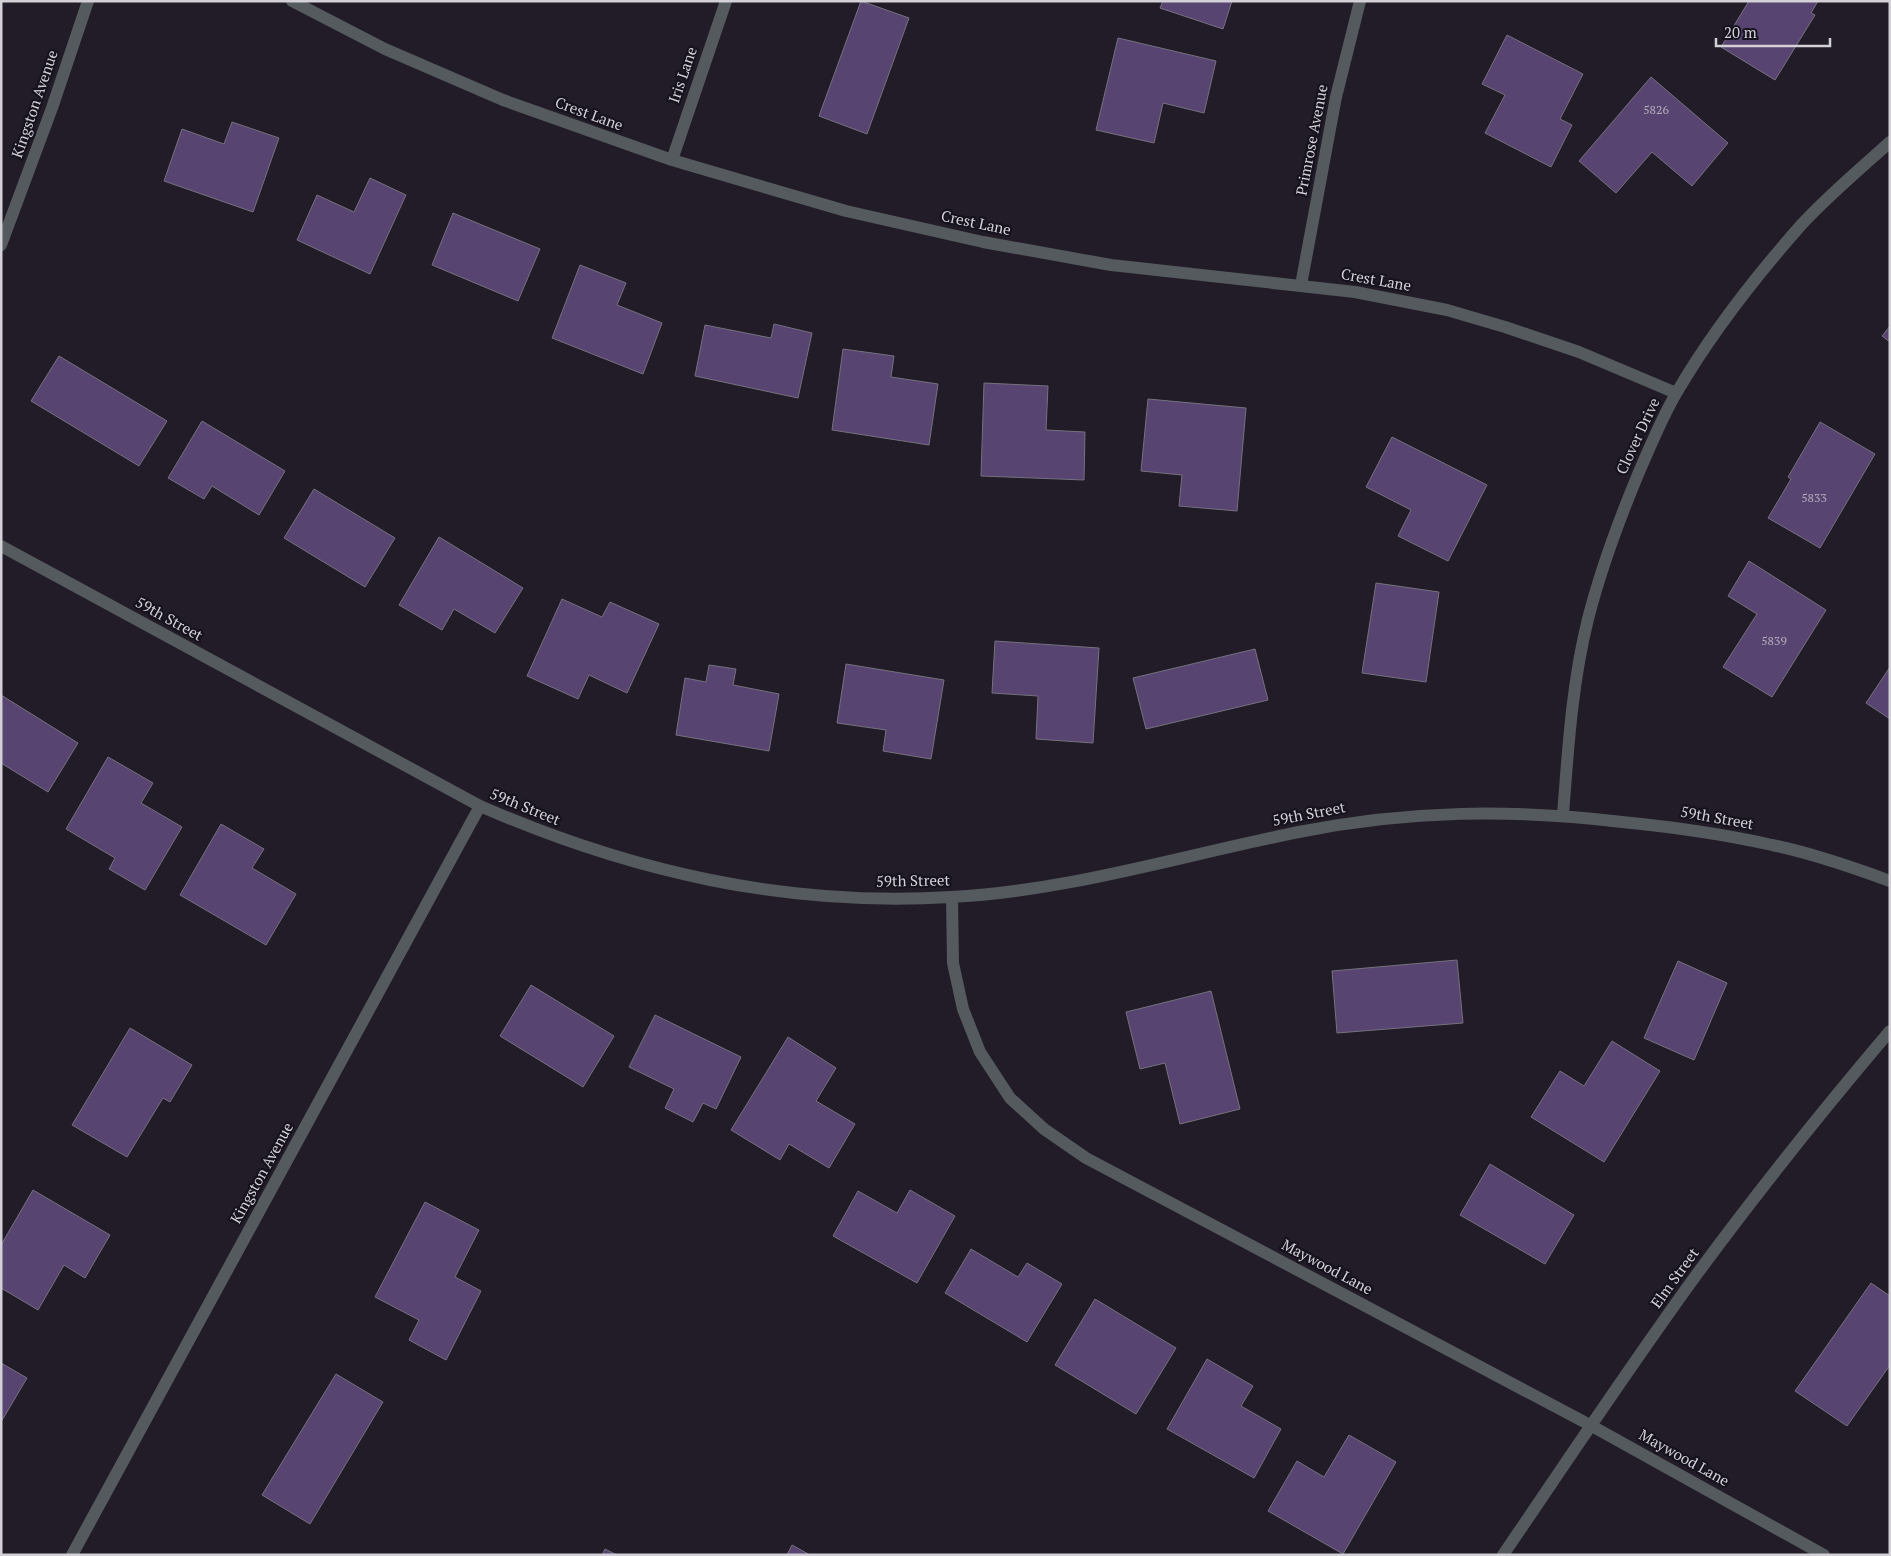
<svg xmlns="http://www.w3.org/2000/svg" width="1891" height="1556" font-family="'PT Serif',serif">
	<rect width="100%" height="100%" fill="#211c27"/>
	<!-- building -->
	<path fill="#574470" stroke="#76717f" d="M861,1L909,18L867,134L819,116Z
		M1163,1H1232L1223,29L1160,8Z
		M1749,1H1818L1811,13L1815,15L1775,80L1721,47Z
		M1507,35L1583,74L1560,119L1572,125L1551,167L1485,133L1505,95L1482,84Z
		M1118,38L1216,61L1204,113L1163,103L1154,143L1096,130Z
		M1651,77L1728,143L1692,186L1652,152L1616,193L1579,161Z
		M232,122L279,138L253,212L164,181L182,129L224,144Z
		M370,178L406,195L370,274L297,240L317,195L354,212Z
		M453,213L540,249L518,301L432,265Z
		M580,265L626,283L617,305L662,323L643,374L552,338Z
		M774,324L812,333L798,398L695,376L705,325L771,338Z
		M1890,326V342L1882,336Z
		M843,349L894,356L891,377L938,384L929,445L832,430Z
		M59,356L167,421L139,466L31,401Z
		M984,383L1048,386L1046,430L1085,432L1084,480L981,476Z
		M1148,399L1246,408L1237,511L1179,506L1182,475L1141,471Z
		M202,421L285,471L259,515L212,486L204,499L168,478Z
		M1820,422L1875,454L1820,548L1768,518L1791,479L1788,477Z
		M1392,437L1487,485L1448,561L1398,536L1411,510L1366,487Z
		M314,489L395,538L365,587L284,538Z
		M439,537L523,588L495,633L454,609L442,630L399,605Z
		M1749,561L1826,610L1772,697L1723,667L1757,614L1728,596Z
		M1376,583L1439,592L1426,682L1362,673Z
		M562,599L602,617L610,602L659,624L627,693L589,675L578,699L527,676Z
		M995,641L1099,648L1093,743L1036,739L1038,696L992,693Z
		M1255,649L1268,700L1146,729L1133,678Z
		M846,664L944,680L931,759L883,751L886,730L837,723Z
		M709,665L736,669L733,685L779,694L769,751L676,735L685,678L706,682Z
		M1890,667V719L1866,703Z
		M1,695L78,743L48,792L1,763Z
		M108,757L153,783L141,803L182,827L145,890L109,869L115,858L66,829Z
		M221,824L264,849L252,868L296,894L266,945L180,895Z
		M1457,960L1463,1023L1337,1033L1332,971Z
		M1678,961L1727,983L1694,1060L1644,1038Z
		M531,985L614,1036L583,1087L500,1036Z
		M1211,991L1240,1109L1180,1124L1165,1063L1140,1069L1126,1012Z
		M655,1015L741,1057L716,1109L703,1103L693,1122L665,1108L674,1089L629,1067Z
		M130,1028L192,1065L170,1102L163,1098L127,1157L72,1125Z
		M788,1037L836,1068L816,1101L855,1124L829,1168L789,1144L780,1160L731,1130Z
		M1612,1041L1660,1071L1604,1162L1531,1117L1560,1071L1584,1086Z
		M1490,1164L1574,1215L1545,1264L1460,1215Z
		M33,1190L110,1235L85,1278L64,1265L38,1310L1,1288V1245Z
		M910,1190L955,1216L917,1283L833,1236L858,1191L897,1213Z
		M425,1202L479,1230L455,1277L481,1291L446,1360L409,1340L419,1320L375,1297Z
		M971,1249L1018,1277L1027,1263L1062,1284L1027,1342L945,1293Z
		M1871,1283L1890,1296V1365L1847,1426L1795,1391Z
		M1095,1299L1176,1348L1136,1414L1055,1365Z
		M1207,1359L1253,1386L1241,1406L1281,1429L1254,1478L1167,1429Z
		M1,1363L27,1378L1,1422Z
		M336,1374L383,1402L310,1524L262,1495Z
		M1349,1435L1396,1462L1343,1554L1268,1511L1297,1461L1324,1477Z
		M792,1545L810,1555H787Z
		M605,1549L617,1555H602Z"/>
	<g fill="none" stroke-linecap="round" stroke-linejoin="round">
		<!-- minor -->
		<path stroke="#545a5d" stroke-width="12" d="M292,1L385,49L503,100L672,160L846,211L983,242L1111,265L1355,292L1447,310L1505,327L1579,352L1676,393
			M672,160L726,1
			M1,245L52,108L88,1
			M1301,285L1336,97L1360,1
			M1,546L480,806C631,872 786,907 951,897C1069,891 1183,855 1299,832C1409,810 1512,809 1622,822C1673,827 1723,834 1772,845C1812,853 1852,867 1890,881
			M1563,815C1568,749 1572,683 1588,619C1601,568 1619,520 1639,472C1651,445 1662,417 1677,392C1712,332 1756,276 1802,224C1829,195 1860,169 1890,142
			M952,897L953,963L963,1009L980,1052L1010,1098L1044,1129L1086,1158L1590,1425L1824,1555
			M72,1555L480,806
			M1503,1555C1567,1461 1630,1366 1697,1274C1758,1191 1823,1110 1890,1031"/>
	</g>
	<g text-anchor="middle" stroke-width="4.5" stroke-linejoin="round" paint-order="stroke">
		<!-- number labels -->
		<g font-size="12" fill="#b4adbe">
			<text x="1656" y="114">5826</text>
			<text x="1814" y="502">5833</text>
			<text x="1774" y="645">5839</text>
		</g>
		<!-- street labels -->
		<g font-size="15" fill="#d3d0d8" stroke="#17131e">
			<text transform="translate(683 75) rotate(-71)" y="5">Iris Lane</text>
			<text transform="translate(35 104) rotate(-71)" y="5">Kingston Avenue</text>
			<text transform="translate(589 114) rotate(20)" y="5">Crest Lane</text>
			<text transform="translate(1312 140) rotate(-79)" y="5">Primrose Avenue</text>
			<text transform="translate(976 223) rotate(12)" y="5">Crest Lane</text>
			<text transform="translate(1376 280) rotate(10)" y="5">Crest Lane</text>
			<text transform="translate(1638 436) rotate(-65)" y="5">Clover Drive</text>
			<text transform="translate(169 619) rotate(29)" y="5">59th Street</text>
			<text transform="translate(525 807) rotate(22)" y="5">59th Street</text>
			<text transform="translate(1309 814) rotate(-11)" y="5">59th Street</text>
			<text transform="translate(1717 818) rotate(10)" y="5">59th Street</text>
			<text transform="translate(913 881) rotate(-1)" y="5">59th Street</text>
			<text transform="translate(262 1173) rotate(-61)" y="5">Kingston Avenue</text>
			<text transform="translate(1327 1267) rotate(28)" y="5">Maywood Lane</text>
			<text transform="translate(1675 1278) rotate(-54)" y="5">Elm Street</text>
			<text transform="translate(1684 1458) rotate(29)" y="5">Maywood Lane</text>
		</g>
	</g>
	<!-- border -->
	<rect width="1891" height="1556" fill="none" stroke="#d3d0d8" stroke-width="5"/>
	<!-- scale -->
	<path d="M1716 38v8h114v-8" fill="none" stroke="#d3d0d8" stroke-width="2.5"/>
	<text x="1724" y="38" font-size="15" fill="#d3d0d8" stroke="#17131e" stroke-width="4" paint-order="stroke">20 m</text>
</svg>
